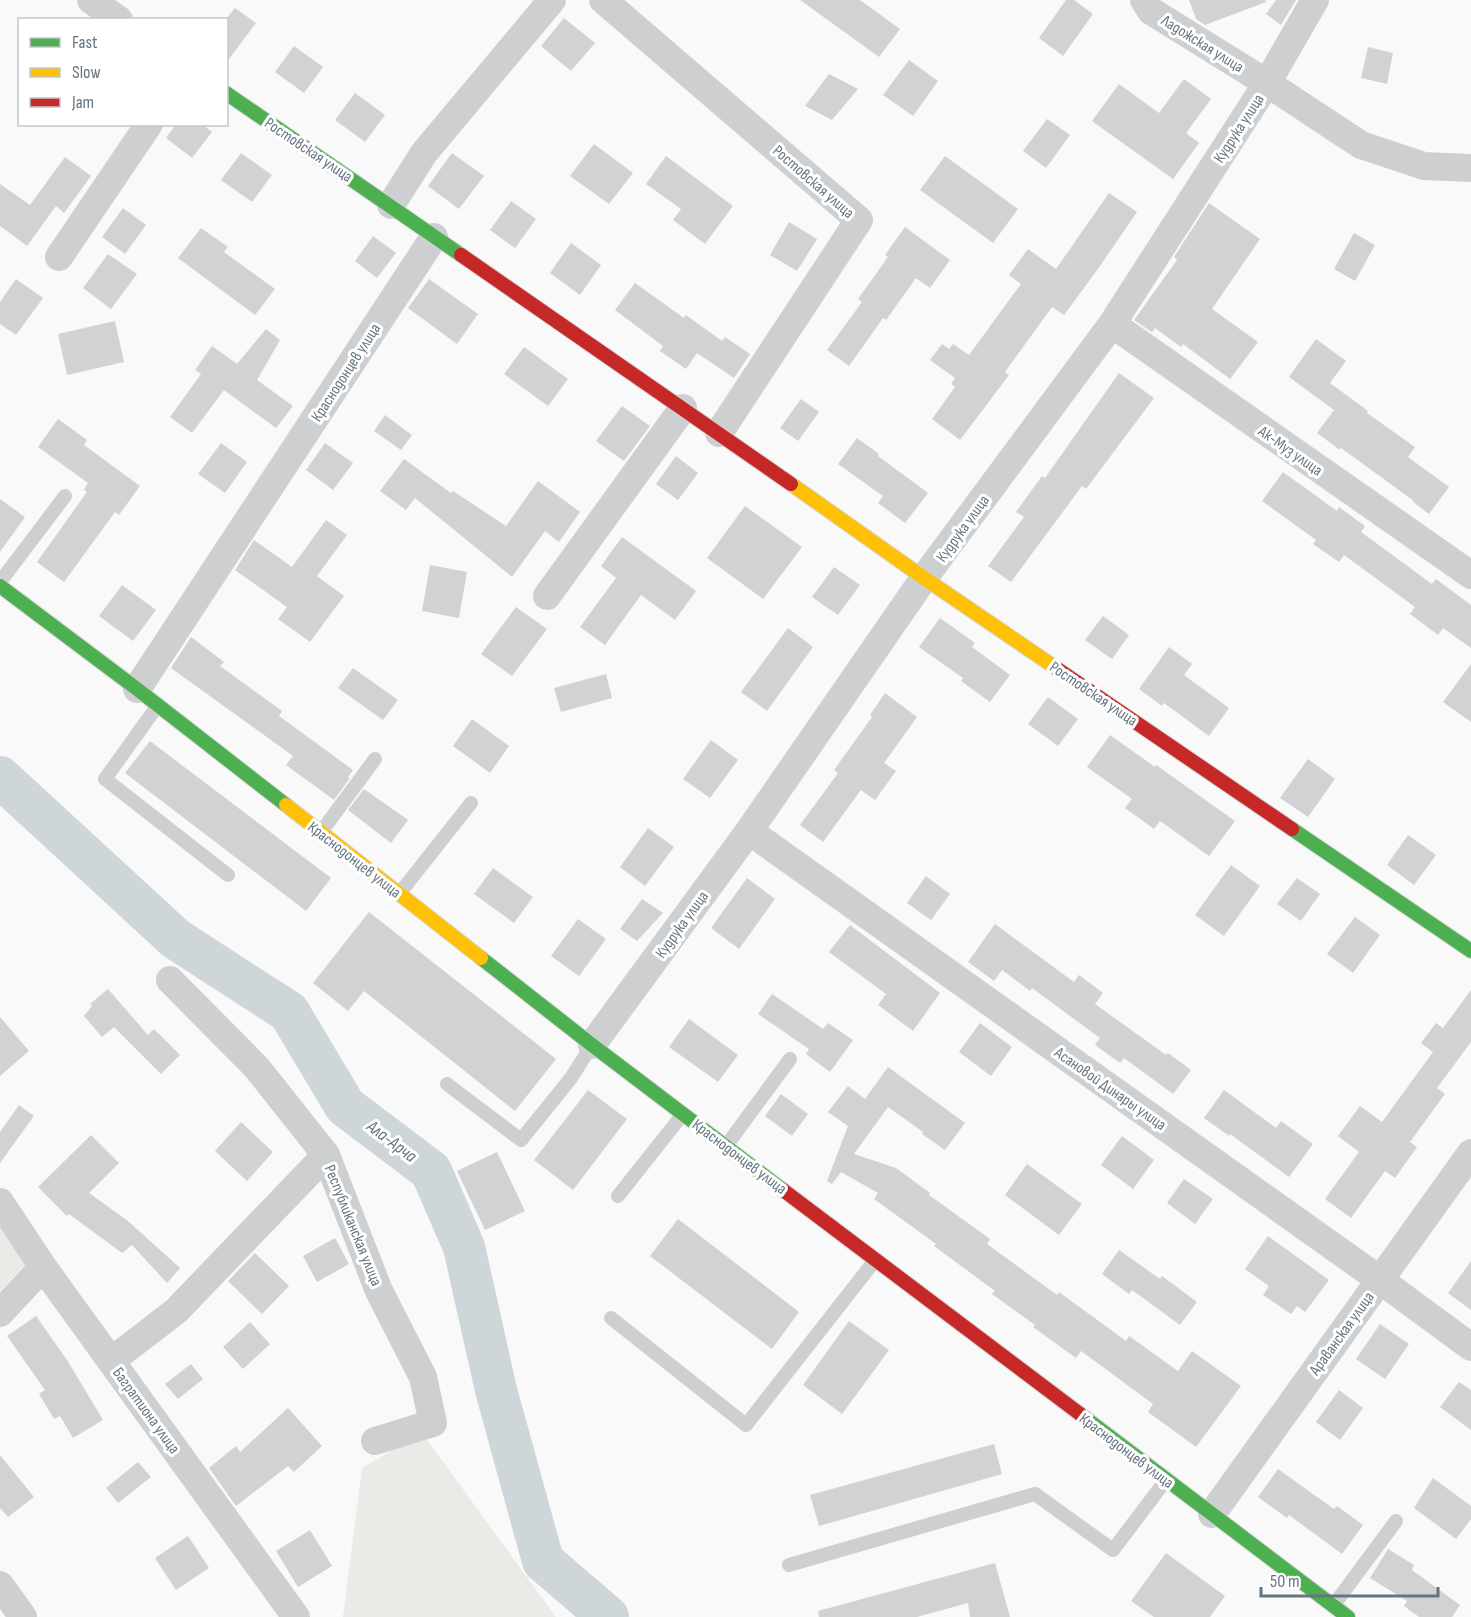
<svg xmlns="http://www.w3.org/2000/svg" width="1471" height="1617" font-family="'Sofia Sans Condensed',sans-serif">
	<rect width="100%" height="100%" fill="#f9f9f9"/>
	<!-- green -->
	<path fill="#e8ebe6" d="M0,1227L28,1262L0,1291Z
		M422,1433L556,1617H343L362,1468Z"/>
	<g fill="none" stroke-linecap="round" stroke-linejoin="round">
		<!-- river -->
		<path stroke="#ced6d9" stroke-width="42" d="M0,777L176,939L289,1012L345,1106L431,1171L464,1247L496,1390L543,1561L608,1617"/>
	</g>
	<!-- building -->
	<path fill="#d0d2d3" d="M800,0H860L900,29L879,57Z
		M1066,0H1074L1093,14L1063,56L1039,38Z
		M1189,0H1265L1266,2L1205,25L1196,19Z
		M1276,0H1296L1281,25L1266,14Z
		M235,8L256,23L226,63V19Z
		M564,18L595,43L571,71L541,46Z
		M294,46L323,67L304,93L275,72Z
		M1368,47L1393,53L1387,84L1361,78Z
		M909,60L938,81L913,116L883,95Z
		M829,74L858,89L832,120L805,106Z
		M1184,79L1211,99L1186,133L1199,143L1173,179L1092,121L1119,84L1159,113Z
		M355,93L385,115L365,142L335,120Z
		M1047,119L1070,135L1046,168L1023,151Z
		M176,124H202L212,132L192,158L166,138Z
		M594,144L633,173L609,204L570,176Z
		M241,153L272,175L252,202L221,180Z
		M452,153L484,176L459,209L428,186Z
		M666,156L733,206L705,244L673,220L681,209L646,184Z
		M945,156L1018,209L993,243L920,190Z
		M65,157L91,176L64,213L56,206L27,246L0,226V184L30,205Z
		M1109,193L1137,212L1100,266L1064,315L1052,307L1005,372L1009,375L960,440L932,419L955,387L951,384L955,378L930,360L942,344L949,349L953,344L969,355L1021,284L1009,275L1028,249L1056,269Z
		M511,201L536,219L515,248L490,230Z
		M1209,203L1260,239L1212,309L1258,342L1230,379L1183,344L1181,347L1155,328L1152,332L1134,320L1177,260L1174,257Z
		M123,208L146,225L125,254L102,237Z
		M789,222L817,239L797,271L770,255Z
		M905,227L950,260L930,288L916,278L886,320L883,318L849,366L827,350L862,302L858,299L888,257L885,255Z
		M201,228L228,247L224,252L275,289L255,315L178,258Z
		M1354,233L1375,245L1355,281L1334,269Z
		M373,236L396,253L377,278L355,261Z
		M571,243L601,265L580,295L550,273Z
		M108,254L137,274L111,309L83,288Z
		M16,279L43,298L16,335L0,324V302Z
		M429,279L478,314L457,344L408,308Z
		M635,283L684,318L686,315L722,341L725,337L750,354L734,378L697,353L686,369L660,351L663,346L615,310Z
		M115,321L124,362L67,375L58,334Z
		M266,329L280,340L257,380L293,406L276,428L224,390L192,433L170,417L201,374L195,370L212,346L237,364Z
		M1316,339L1346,361L1330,383L1368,411L1367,413L1415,447L1408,457L1449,487L1429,514L1413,502L1414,501L1341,448L1340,450L1317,433L1334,410L1289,377Z
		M524,347L568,379L548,406L504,374Z
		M1119,373L1154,398L1086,489L1082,486L1011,582L988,566L1024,517L1016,512L1042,476L1045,478Z
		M801,399L819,412L798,441L780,428Z
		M622,406L650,426L624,461L596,441Z
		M385,415L412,435L401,450L374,431Z
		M58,419L87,440L84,445L140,486L119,515L115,512L64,582L37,562L87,492L84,490L88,483L38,447Z
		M857,438L879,454L878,456L928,493L905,523L878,503L883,496L838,464Z
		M221,443L247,462L225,493L198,474Z
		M325,443L353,463L333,490L306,470Z
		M676,456L698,473L678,500L656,484Z
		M404,459L451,493L453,491L506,526L538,481L580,512L559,542L545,531L512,577L415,498L406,510L380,491Z
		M1283,472L1337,511L1339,507L1365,526L1361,532L1432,584L1436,579L1471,605V648L1443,628L1438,635L1410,614L1415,607L1344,555L1339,562L1313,544L1316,540L1262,501Z
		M0,499L25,517L0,552Z
		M745,506L802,547L763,599L707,558Z
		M326,520L347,535L317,576L344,596L310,642L278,619L287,607L235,570L254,540L292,567Z
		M622,537L696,591L675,620L641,595L605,645L580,627L616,578L601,566Z
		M430,565L467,572L459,618L422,611Z
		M834,567L860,585L838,615L812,597Z
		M122,585L156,610L133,641L99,616Z
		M516,607L547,629L512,676L481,654Z
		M1103,616L1129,635L1112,659L1085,640Z
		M940,618L975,643L972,647L1010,675L990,702L961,681L963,678L919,647Z
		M788,628L813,647L767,711L741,692Z
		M191,637L224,662L220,666L282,711L279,716L353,770L348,777L350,778L334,800L286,765L293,756L171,668Z
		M1169,647L1192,664L1184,675L1229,708L1209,736L1164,703L1162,706L1139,689Z
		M1471,664V722L1443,702Z
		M353,668L398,700L383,720L338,688Z
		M606,674L612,698L561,712L554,688Z
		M885,693L917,717L884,763L896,771L875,800L861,790L823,842L800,825L838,773L834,770L872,717L870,715Z
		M1048,697L1078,719L1058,746L1028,724Z
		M472,719L509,746L490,773L453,746Z
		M1110,735L1155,767L1156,765L1235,821L1209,856L1160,821L1154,829L1125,808L1132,799L1087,767Z
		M711,740L738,760L710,798L683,779Z
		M150,741L331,878L306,911L125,773Z
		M1308,759L1335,779L1308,817L1280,798Z
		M364,789L408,820L391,843L348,810Z
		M648,828L674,847L645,886L620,867Z
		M1408,835L1436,855L1414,885L1387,865Z
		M1231,865L1260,886L1224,936L1195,915Z
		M493,868L533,897L514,923L474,894Z
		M926,876L950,894L931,920L907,903Z
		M747,878L775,899L739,949L711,928Z
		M1297,878L1320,894L1301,921L1277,904Z
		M642,899L663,913L637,941L620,929Z
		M369,912L556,1059L515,1111L364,991L348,1011L313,983Z
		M1355,917L1380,935L1353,973L1327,954Z
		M578,919L606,939L579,976L551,956Z
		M995,924L1074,982L1079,975L1103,993L1095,1004L1166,1055L1168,1053L1191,1070L1173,1094L1124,1058L1120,1063L1095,1045L1100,1038L1032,988L1030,991L1002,970L994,981L968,962Z
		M850,925L940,993L913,1031L878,1005L886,994L829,952Z
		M108,989L148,1035L154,1029L180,1055L161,1074L114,1027L102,1037L84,1016L92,1006L90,1004Z
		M1471,990V1042L1437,1088L1445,1094L1410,1142L1417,1147L1395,1178L1385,1171L1351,1218L1325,1199L1359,1152L1338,1136L1360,1106L1382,1122L1433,1052L1421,1043L1436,1023L1443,1028Z
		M772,994L823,1029L828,1023L853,1040L830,1072L806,1054L809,1049L758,1014Z
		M0,1017L29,1051L0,1076Z
		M689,1019L738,1055L718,1082L669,1047Z
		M980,1023L1012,1047L991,1076L959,1052Z
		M888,1067L965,1123L945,1150L922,1134L923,1132L888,1107L854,1154L896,1168L930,1193L929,1195L990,1239L987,1244L1057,1295L1059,1292L1126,1341L1129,1336L1178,1371L1192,1351L1241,1386L1196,1447L1148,1412L1153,1404L1081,1351L1076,1358L1033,1327L1035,1325L992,1294L995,1291L934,1246L936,1244L874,1199L878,1193L841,1172L832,1184L827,1181L848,1126L828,1112L848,1086L865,1099Z
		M588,1090L627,1119L573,1190L534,1160Z
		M1224,1090L1276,1128L1281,1121L1313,1144L1289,1177L1230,1134L1229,1136L1204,1118Z
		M781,1094L808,1114L792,1136L765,1116Z
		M19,1105L34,1116L0,1163V1132Z
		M241,1122L273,1152L247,1181L215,1151Z
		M91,1135L119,1163L89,1193L128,1221L180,1268L167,1283L132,1245L122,1253L69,1214L67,1216L38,1187Z
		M1122,1136L1154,1160L1133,1189L1101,1165Z
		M497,1152L525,1211L485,1230L457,1171Z
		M1027,1164L1082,1204L1059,1235L1005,1195Z
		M1184,1179L1213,1199L1195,1224L1167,1203Z
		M678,1219L799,1312L772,1349L650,1256Z
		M1268,1236L1329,1280L1305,1312L1297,1306L1291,1314L1263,1295L1269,1286L1245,1269Z
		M335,1238L349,1264L317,1282L303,1256Z
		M1119,1250L1160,1279L1162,1276L1197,1302L1180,1325L1132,1290L1129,1294L1102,1274Z
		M255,1253L289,1286L262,1314L228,1281Z
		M1471,1261V1310L1448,1293Z
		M36,1316L67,1360L103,1420L73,1438L60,1416L54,1419L39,1394L45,1390L7,1336Z
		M849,1321L889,1350L842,1414L803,1385Z
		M250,1322L270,1344L243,1369L223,1347Z
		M1380,1324L1409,1344L1385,1379L1356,1359Z
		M191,1364L203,1379L178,1399L165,1384Z
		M1459,1382L1471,1390V1430L1440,1407Z
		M1339,1390L1363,1408L1340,1440L1316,1422Z
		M288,1408L322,1446L294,1472L288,1466L236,1506L209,1468L236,1446L240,1452Z
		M994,1444L1002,1474L819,1526L810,1495Z
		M0,1455L34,1497L8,1517L0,1508Z
		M138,1462L151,1477L118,1503L106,1488Z
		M1278,1469L1334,1509L1337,1506L1363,1525L1342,1554L1289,1515L1287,1518L1258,1497Z
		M1433,1478L1471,1506V1519L1456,1539L1414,1508Z
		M310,1530L332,1566L298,1587L276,1551Z
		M188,1536L209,1568L176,1590L155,1558Z
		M1388,1549L1414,1565L1412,1570L1460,1605L1452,1617H1419L1404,1606L1407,1601L1370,1578Z
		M1166,1553L1225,1596L1210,1617H1154L1131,1601Z
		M995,1563L1010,1617H970L968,1603L917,1617H819L818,1611Z"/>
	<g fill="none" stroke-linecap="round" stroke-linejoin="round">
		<!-- fast casing -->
		<g stroke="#d5d6d7" stroke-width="16">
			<path id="fast" d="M226,93L461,255
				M0,586L137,689L286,805
				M1292,829L1471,951
				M481,958L592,1045L783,1190
				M1080,1414L1348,1617"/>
		</g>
		<!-- slow casing -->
		<g stroke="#d5d6d7" stroke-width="16">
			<path id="slow" d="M791,484L924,578L1056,668
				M286,805L481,958"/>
		</g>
		<!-- jam casing -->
		<g stroke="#d5d6d7" stroke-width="16">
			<path id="jam" d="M461,255L791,484
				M1056,668L1292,829
				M783,1190L1080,1414"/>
		</g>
		<!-- lane -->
		<path stroke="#cecfd0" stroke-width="14" d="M0,582L65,496
			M158,705L105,779L228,875
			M321,832L375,759
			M399,894L471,803
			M447,1084L521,1140L571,1078L592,1045
			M726,1146L790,1059
			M618,1196L683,1114
			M611,1318L746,1425L876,1259
			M789,1565L1035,1494L1113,1550L1166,1480
			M1333,1606L1396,1521"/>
		<!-- street -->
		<path stroke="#cecfd0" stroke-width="28" d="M91,0L119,20
			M603,0L859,220L719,433
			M1144,0L1151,11L1267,83L1361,145L1424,166L1471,168
			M391,205L424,153L552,0
			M59,257L149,124
			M1112,324L1471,575
			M547,596L683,408
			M137,689L434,237
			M749,831L1380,1280L1471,1347
			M170,980L257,1068L326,1155L379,1291L423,1377L433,1423L375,1441
			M592,1045L749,831L924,578L1112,324L1267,83L1315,0
			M0,1202L43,1267L296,1617
			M0,1313L43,1267
			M111,1361L176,1311L326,1155
			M1212,1514L1471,1153
			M0,1585L23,1617"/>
		<!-- fast -->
		<use href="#fast" stroke="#4caf50" stroke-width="14"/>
		<!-- slow -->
		<use href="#slow" stroke="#ffc107" stroke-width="14"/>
		<!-- jam -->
		<use href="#jam" stroke="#c62828" stroke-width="14"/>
	</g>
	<g text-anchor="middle" stroke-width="6" stroke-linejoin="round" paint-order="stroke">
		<!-- street labels -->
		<g font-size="16" fill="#657683" stroke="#fff">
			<text transform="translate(1203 43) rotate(32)" y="6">Ладожская улица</text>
			<text transform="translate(1238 128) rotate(-57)" y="6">Кудрука улица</text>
			<text transform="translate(309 149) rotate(34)" y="6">Ростовская улица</text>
			<text transform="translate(814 181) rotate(41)" y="6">Ростовская улица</text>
			<text transform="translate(345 372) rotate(-57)" y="6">Краснодонцев улица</text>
			<text transform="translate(1291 450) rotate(35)" y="6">Ак-Муз улица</text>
			<text transform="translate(962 528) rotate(-54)" y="6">Кудрука улица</text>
			<text transform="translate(1094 693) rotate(34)" y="6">Ростовская улица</text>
			<text transform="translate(355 859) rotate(38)" y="6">Краснодонцев улица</text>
			<text transform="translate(681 924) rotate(-54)" y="6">Кудрука улица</text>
			<text transform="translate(1111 1088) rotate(35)" y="6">Асановой Динары улица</text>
			<text transform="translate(740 1156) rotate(37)" y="6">Краснодонцев улица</text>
			<text transform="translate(354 1225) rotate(68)" y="6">Республиканская улица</text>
			<text transform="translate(1341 1333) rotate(-54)" y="6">Араванская улица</text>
			<text transform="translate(147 1410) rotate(54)" y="6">Багратиона улица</text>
			<text transform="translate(1127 1450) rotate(37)" y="6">Краснодонцев улица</text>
		</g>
		<!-- water labels -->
		<g font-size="18" font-style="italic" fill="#60757c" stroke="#fff">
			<text transform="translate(392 1141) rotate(37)" y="6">Ала-Арча</text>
		</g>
	</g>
	<!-- legend -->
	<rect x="18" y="18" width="210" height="108" fill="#ffffff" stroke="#c1c8cd" stroke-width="1.5"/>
	<rect x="30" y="38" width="30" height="9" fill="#4caf50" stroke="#c1c8cd" stroke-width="1.5"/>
	<text x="72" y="48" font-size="18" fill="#657683">Fast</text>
	<rect x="30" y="68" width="30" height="9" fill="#ffc107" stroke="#c1c8cd" stroke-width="1.5"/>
	<text x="72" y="78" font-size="18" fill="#657683">Slow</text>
	<rect x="30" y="98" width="30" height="9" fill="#c62828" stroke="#c1c8cd" stroke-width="1.5"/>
	<text x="72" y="108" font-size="18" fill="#657683">Jam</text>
	<!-- scale -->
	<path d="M1261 1587v9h177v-9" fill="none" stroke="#657683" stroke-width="3"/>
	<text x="1270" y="1587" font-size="18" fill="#657683" stroke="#ffffff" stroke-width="4.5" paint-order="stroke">50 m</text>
</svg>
